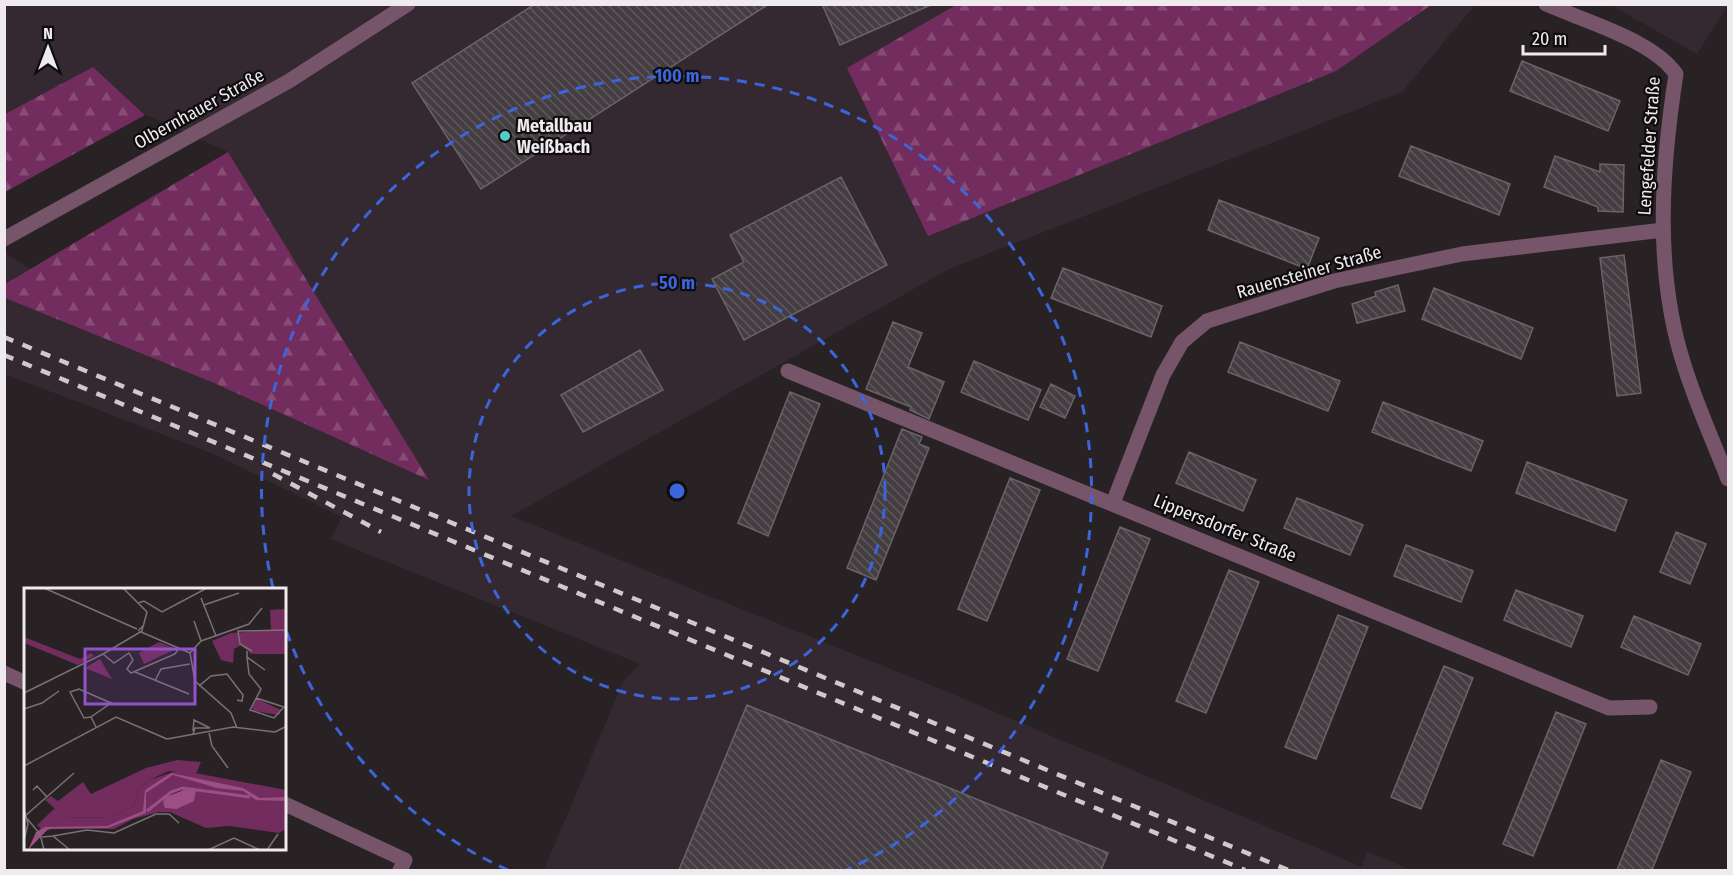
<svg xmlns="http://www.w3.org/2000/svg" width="1733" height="875" font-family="'Fira Sans Condensed',sans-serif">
	<defs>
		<pattern id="forest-firs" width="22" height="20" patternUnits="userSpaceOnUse" patternTransform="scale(1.5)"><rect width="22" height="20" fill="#722d5e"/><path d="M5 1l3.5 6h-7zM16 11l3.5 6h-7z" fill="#864c75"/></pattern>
		<pattern id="building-back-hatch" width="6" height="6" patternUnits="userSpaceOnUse" patternTransform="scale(1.5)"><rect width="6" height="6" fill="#443d41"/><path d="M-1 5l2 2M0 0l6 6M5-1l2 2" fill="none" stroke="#5f595d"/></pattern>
	</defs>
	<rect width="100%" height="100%" fill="#282225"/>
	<!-- built -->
	<path fill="#342930" d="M5,5H1475L1402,92L951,268L511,516L938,688L1362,867L1367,852L1412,870H544L623,682L640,664L331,539L342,517L216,455L5,374V298L214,383L428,479L228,152L146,115L93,67L5,114Z
		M1611,5H1728L1697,54Z
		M4,252L30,269L5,284H4Z"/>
	<!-- forest -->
	<path fill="url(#forest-firs)" d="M956,5V4L1431,5L1336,71L928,236L847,68Z
		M93,67L145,115L5,192V114Z
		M228,152L429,480L214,383L5,298V284Z"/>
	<!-- building -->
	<path fill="url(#building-back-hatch)" stroke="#6a6367" stroke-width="1.5" d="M535,4H769L481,189L412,83Z
		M822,4H933L840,45Z
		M1522,61L1620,101L1608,131L1510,91Z
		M1411,146L1510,184L1499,215L1399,176Z
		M1555,156L1600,172V164L1624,165L1623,212L1598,211V207L1544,187Z
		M841,177L887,265L744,340L712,279L744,262L730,235Z
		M1219,200L1319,238L1307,269L1208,230Z
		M1624,255L1641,393L1617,396L1600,258Z
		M1063,268L1162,306L1151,337L1051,298Z
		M1398,285L1405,311L1357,323L1352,304L1376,296L1375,292Z
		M1434,288L1533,328L1521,359L1422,319Z
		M893,322L922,333L908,367L944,382L929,419L910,410L911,407L866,389Z
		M1240,342L1340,381L1328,411L1228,372Z
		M640,350L663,390L583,432L561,395Z
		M974,361L1041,390L1028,420L961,392Z
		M1051,384L1075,396L1065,418L1040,407Z
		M790,392L820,404L768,536L738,523Z
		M1383,402L1483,441L1471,471L1372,432Z
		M902,429L922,437L919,444L929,448L876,580L847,568Z
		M1189,452L1256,480L1243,511L1176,483Z
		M1527,462L1627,500L1615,531L1516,493Z
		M1010,478L1040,490L987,621L958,609Z
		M1297,498L1363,525L1350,555L1284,528Z
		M1120,527L1150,539L1098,671L1067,659Z
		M1676,532L1706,544L1690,584L1660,572Z
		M1406,545L1473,571L1461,602L1394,576Z
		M1229,570L1259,582L1206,713L1176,701Z
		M1516,590L1583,616L1571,647L1504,620Z
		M1338,615L1368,627L1316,759L1285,747Z
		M1634,616L1701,644L1688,675L1621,647Z
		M1444,666L1473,678L1421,809L1391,797Z
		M747,705L1108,853L1101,870H679Z
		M1556,712L1586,724L1533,856L1503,844Z
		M1661,760L1691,772L1652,870H1617Z"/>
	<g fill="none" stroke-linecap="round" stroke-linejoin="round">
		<!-- minor -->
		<path stroke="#76546a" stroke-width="15" d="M1546,4C1584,21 1653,40 1676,74C1661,171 1654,274 1685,368C1697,406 1714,443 1728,479
			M788,371L1609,708L1650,707
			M1113,503L1163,375L1182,342L1207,321L1334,281L1462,254L1663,230
			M4,673L26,683
			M285,804L405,860L400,870"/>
		<!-- tertiary -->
		<path stroke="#76546a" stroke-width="15" d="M4,239L289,81L408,4"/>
		<!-- rail -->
		<path stroke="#cfc9cc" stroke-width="4.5" stroke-dasharray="10 10" stroke-linecap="butt" d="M4,337L1288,870
			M4,355L1245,870
			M273,474L381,532"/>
	</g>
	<!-- distance rings -->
	<g fill="none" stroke="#3c65db" stroke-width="3" stroke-dasharray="10 8">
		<circle cx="677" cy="491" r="208"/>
		<path d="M508 870A415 415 0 0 1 286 630M273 588A415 415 0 1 1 846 870"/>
	</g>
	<!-- markers -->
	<circle fill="#54cdc7" stroke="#0f0c0e" stroke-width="2" cx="505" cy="136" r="6"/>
	<g text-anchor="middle" stroke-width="4.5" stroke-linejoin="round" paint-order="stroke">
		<!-- street labels -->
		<g font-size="18" fill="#efeaed" stroke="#0f0c0e">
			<text transform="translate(199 109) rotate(-29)" y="6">Olbernhauer Straße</text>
			<text transform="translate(1649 146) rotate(-86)" y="6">Lengefelder Straße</text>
			<text transform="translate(1309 272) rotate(-16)" y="6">Rauensteiner Straße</text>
			<text transform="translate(1225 528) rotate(22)" y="6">Lippersdorfer Straße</text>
		</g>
		<!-- poi labels -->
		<g font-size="18" font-weight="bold" fill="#efeaed" stroke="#0f0c0e" text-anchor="start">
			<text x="517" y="132">Metallbau<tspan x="517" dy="21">Weißbach</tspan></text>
		</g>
	</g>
	<!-- overview -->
	<g transform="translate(24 588)">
		<rect width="262" height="262" fill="#282225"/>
		<path d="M262,21V66H227L217,57L210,61L209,75L197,72L188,53L207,45L247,42L246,22ZM233,111L257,122L255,127L230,123L228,120ZM153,172L177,174L172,186L145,183L125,192L115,202L110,218L87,229L42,230L21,212L27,208L34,213L59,194L67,206L122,180Z" fill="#722d5e"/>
		<path d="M0,49L56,71L67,65L70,68L54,77L0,55ZM135,54L152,61L120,76L115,65ZM76,71L83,83L88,91L61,80ZM155,182L262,202V241L255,245L205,238L182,240L146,224H135L109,231L90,241L30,240L20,244L13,237L31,220L42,230L87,229L110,218L115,202L125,192ZM167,201L160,218L153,221L140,212L155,202Z" fill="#722d5e" fill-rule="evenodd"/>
		<path d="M147,185L219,200L236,210L260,209L262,213L232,212L219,203L193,200L149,187L122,205V225L84,240L24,241L4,262L12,244L21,239L83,238L119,223L121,202ZM162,201L172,202L170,213L153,221L141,220L139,214L142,209Z" fill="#9c4f84"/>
		<path fill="none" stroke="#9c4f84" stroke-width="3" d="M123,223L147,204L159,200L226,209"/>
		<path fill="none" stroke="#787275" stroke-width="1.5" d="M20,0L113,41M99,0L123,24L119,39M177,10L192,48M114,15L120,13L138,24L183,0M180,17L215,5M170,33L177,53M117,44L166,65M223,63V69L241,82M228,63L216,56L214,43L263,42M166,65L171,93L207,125L213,140M166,65L177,53L225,36L238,20M79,66L90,75L105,65L109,72L103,81L107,85L151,66L155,60M223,69L225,86L237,101L226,122L250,130L259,120M111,84L165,106M131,93L137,81L166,76M175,98L187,88L203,86L219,107L218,113L213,112M0,105L79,66L118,43L119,38L114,43M232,110L263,120M0,121L18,115L35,103M67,129L60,130L46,104L55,101L87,115L67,129L72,139M169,143L170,132L186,140H171L169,146M185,145L188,158L204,180M143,151L209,139L251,144L263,138M0,178L92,129L143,151M9,202L13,198L23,209M0,227L16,246L20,262M1,228L50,185M29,248L63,242L90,245L132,226H145L155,235M18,249L29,248L46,262M0,252L4,236L1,224M184,262L210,250L236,262M243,262L254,246"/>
		<path fill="#9252c8" fill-opacity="0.15" stroke="#9252c8" stroke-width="3" d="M61,61H171V116H61Z"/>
		<rect width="262" height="262" fill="none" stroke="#efeaed" stroke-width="3"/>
	</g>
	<circle cx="677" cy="491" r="9" fill="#3c65db" stroke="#0f0c0e" stroke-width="3"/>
	<g font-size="18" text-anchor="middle" font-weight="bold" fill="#3c65db" stroke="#0f0c0e" stroke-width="4.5" stroke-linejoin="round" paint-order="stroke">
		<text x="677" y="82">100 m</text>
		<text x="677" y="289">50 m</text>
	</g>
	<!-- border -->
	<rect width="1733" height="875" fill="none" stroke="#efeaed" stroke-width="12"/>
	<!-- north arrow -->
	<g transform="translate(48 48)" stroke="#0f0c0e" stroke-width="4.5" paint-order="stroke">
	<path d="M0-4.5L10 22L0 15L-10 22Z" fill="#efeaed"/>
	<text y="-9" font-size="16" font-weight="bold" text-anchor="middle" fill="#efeaed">N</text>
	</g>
	<!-- scale -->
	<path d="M1523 45v9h82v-9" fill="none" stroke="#efeaed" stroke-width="3"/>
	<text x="1532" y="45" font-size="18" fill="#efeaed" stroke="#0f0c0e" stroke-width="4.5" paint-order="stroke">20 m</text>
</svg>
